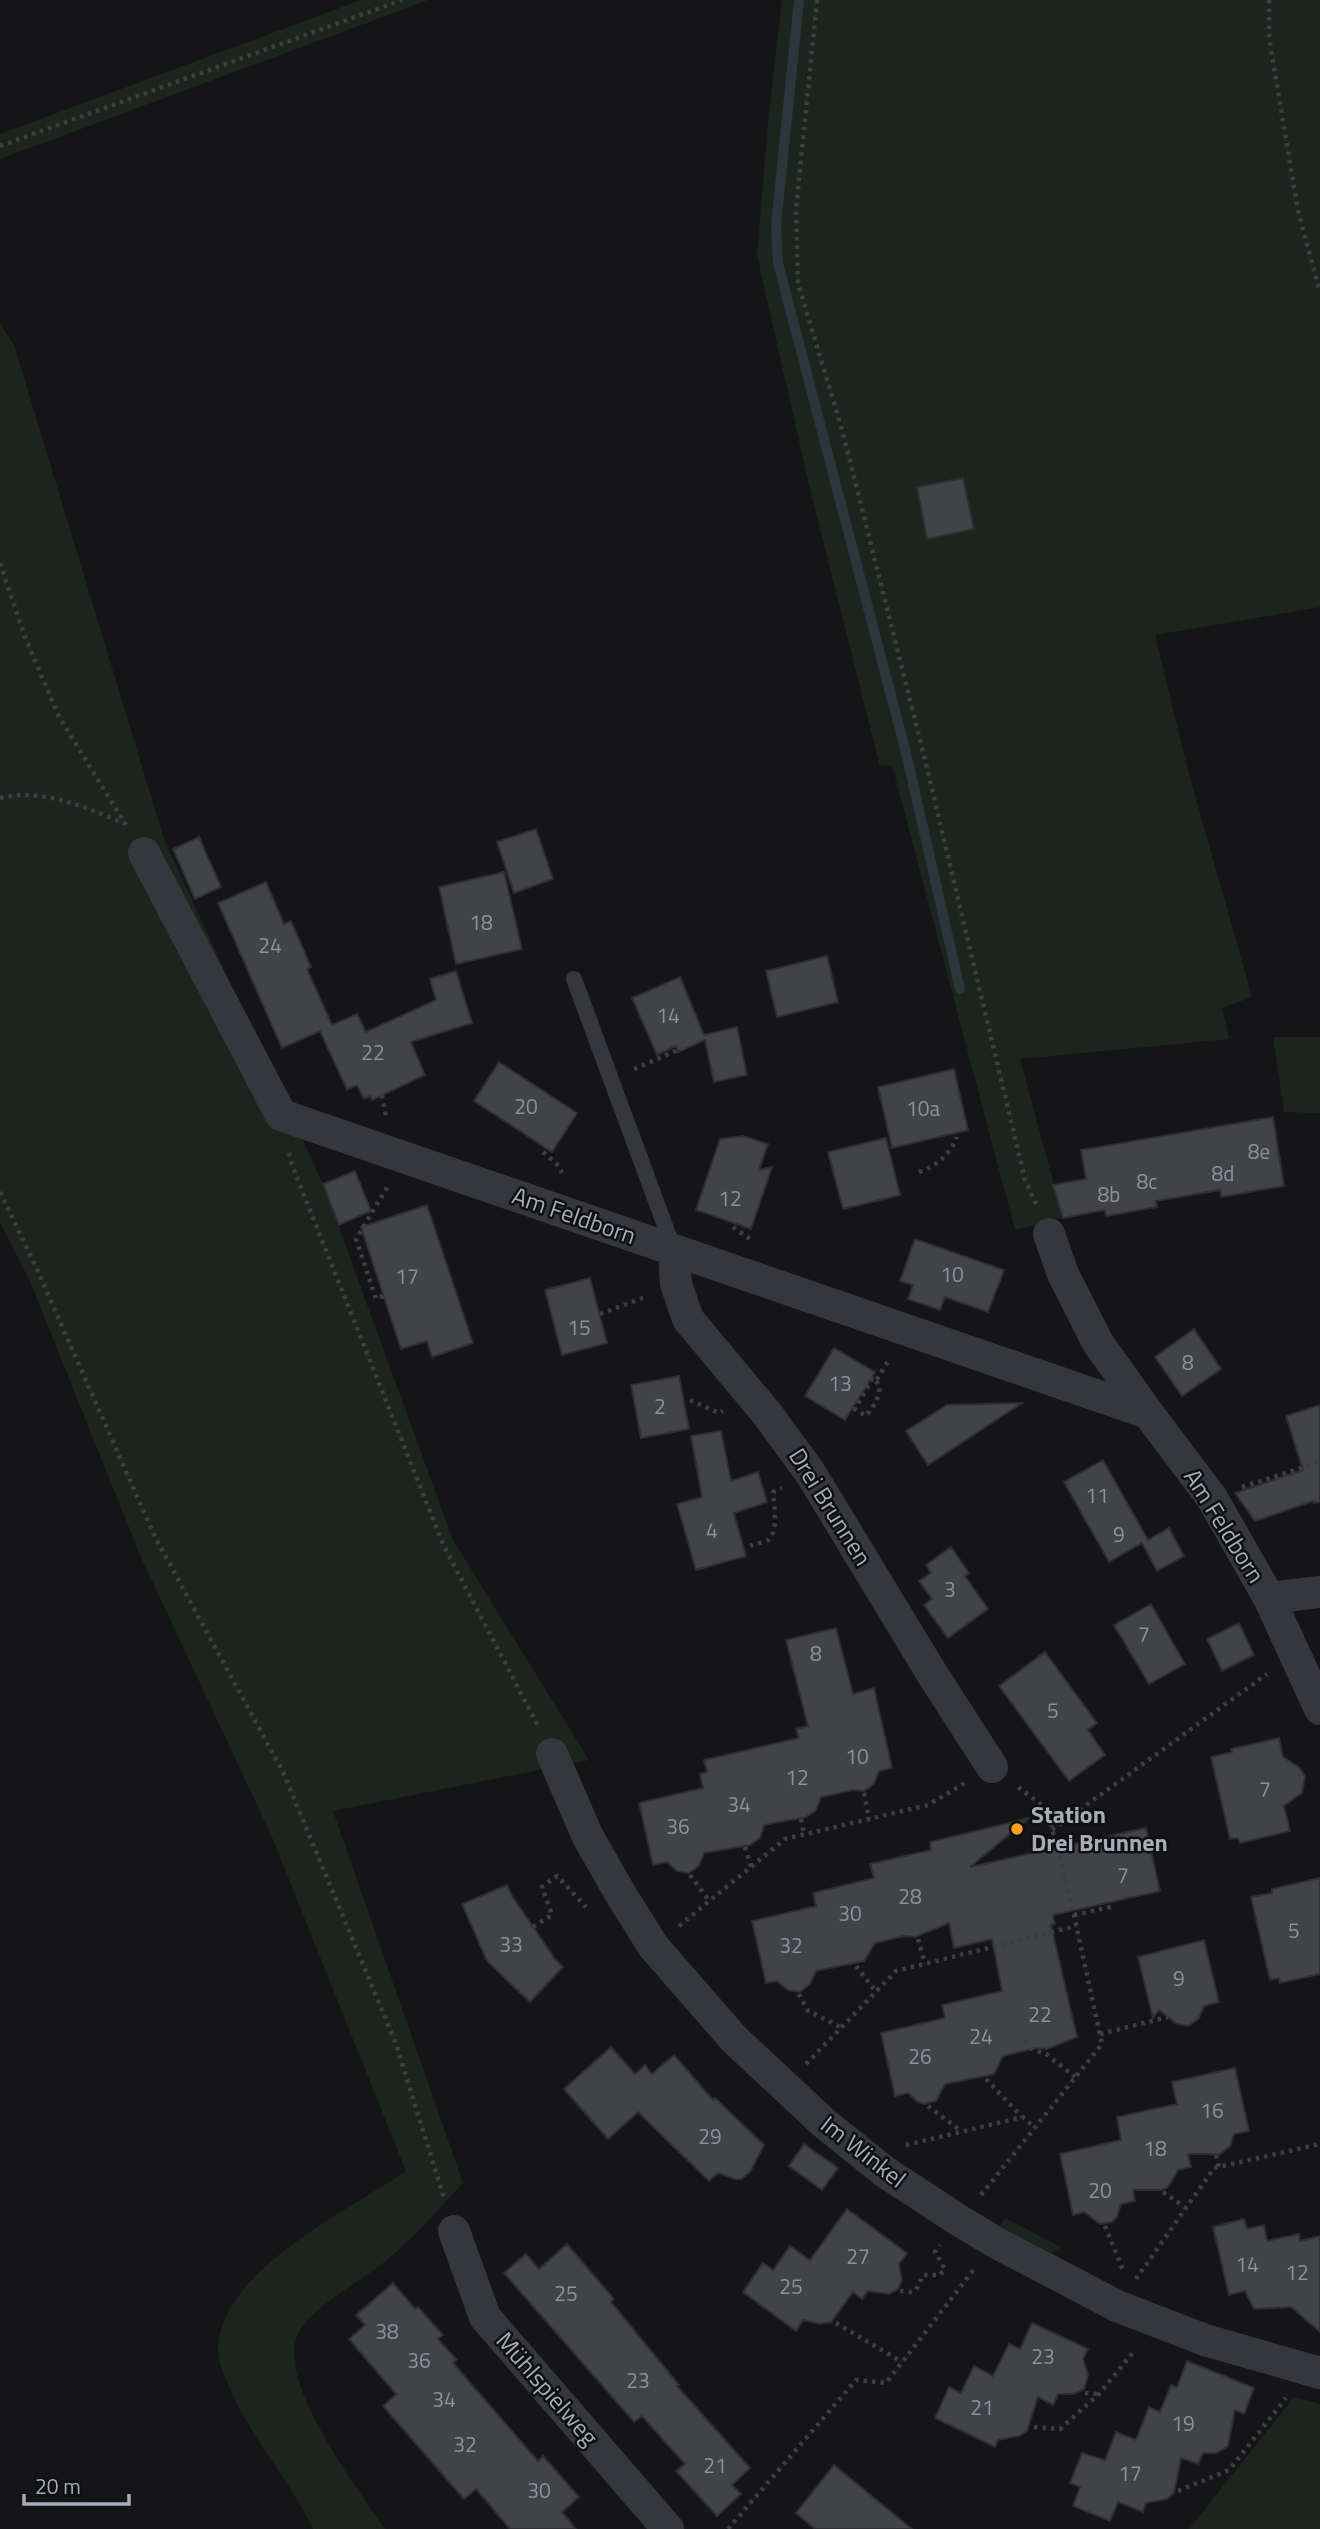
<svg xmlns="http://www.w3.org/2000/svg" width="1320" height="2529" font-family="'Titillium Web',sans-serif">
	<rect width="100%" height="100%" fill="#151517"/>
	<!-- green -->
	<path fill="#1c251d" d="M361,0H428L0,159V134Z
		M782,0H1320V607L1155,635L1187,767L1252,997L1222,1008L1229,1039L1020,1059L1063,1218L1015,1230L892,765L880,766L810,489L757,255L769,113Z
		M0,324L14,345L164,839L323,1184L453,1540L589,1760L333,1811L463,2183C439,2209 415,2236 388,2259C364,2280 305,2309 296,2339C281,2389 358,2488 385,2529H313C292,2484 258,2446 236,2402C230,2387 219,2368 218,2352C216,2272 350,2210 406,2171L272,1837L140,1555L30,1281L0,1222Z
		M1273,1037H1320V1113L1284,1112Z
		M1005,2218L1061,2247L1051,2253L1000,2226Z
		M1294,2397L1320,2404V2529H1189Z"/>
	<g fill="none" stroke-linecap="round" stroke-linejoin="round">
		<!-- stream -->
		<path stroke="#2a363c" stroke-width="10" d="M799,0L776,225L778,263L906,753L960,989"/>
	</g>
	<!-- building -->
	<path fill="#414347" stroke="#2f2f33" stroke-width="2" d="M963,478L974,529L927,539L917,487Z
		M536,829L553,879L514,893L497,842Z
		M199,837L221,887L195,899L173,849Z
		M504,872L522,949L456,964L439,887Z
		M266,882L284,924L291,921L311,967L307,969L332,1025L357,1014L366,1032L436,1000L430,979L456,971L472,1023L411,1042L425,1075L372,1100L370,1096L364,1099L357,1085L347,1090L320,1031L282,1048L218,903Z
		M827,956L838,1002L777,1017L766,971Z
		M680,977L704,1035L737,1027L747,1075L714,1082L705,1040L678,1052L676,1046L657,1055L632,998Z
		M499,1062L577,1113L552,1152L474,1101Z
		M954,1069L968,1130L892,1148L878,1087Z
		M1273,1117L1284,1186L1221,1197L1220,1190L1156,1201L1157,1207L1106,1216L1105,1210L1063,1218L1053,1185L1086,1179L1081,1150Z
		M743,1136L768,1144L759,1170L772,1167L751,1229L696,1210L720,1139Z
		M886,1138L900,1195L843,1209L828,1152Z
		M355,1171L371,1211L339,1225L323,1184Z
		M427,1205L473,1343L432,1357L427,1341L401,1349L361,1227Z
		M915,1239L1004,1270L988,1312L945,1297L940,1310L908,1299L913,1285L900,1281Z
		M590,1278L607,1343L562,1355L545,1290Z
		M1194,1329L1221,1369L1182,1396L1155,1357Z
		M834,1348L875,1372L845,1420L805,1396Z
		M679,1376L689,1429L641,1438L631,1385Z
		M1022,1403L928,1465L906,1431L947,1405Z
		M1320,1405V1502L1314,1503L1313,1501L1255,1521L1235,1493L1303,1470L1286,1416Z
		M721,1431L731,1481L758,1472L767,1502L734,1513L746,1556L696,1570L677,1504L702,1497L691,1436Z
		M1103,1460L1148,1540L1169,1528L1184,1556L1157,1571L1142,1543L1109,1562L1064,1482Z
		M951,1547L969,1573L965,1576L988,1609L948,1638L924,1605L932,1599L919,1581L931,1573L926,1565Z
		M1151,1604L1185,1664L1149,1684L1114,1625Z
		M1239,1623L1254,1655L1222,1671L1207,1639Z
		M836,1628L853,1694L874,1688L892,1768L879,1771L874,1784L864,1791L853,1790L821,1797L816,1810L806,1817L764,1825L760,1838L750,1845L704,1853L699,1866L689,1873L677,1871L667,1862L653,1865L639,1803L703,1788L700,1774L707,1772L704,1760L799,1738L796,1729L808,1726L786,1640Z
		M1045,1652L1097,1723L1088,1730L1105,1755L1069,1781L999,1686Z
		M1279,1738L1283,1757L1300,1768L1305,1777L1302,1793L1284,1806L1290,1831L1240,1843L1238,1838L1230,1839L1211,1757L1232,1752L1231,1749Z
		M1029,1818L970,1867L1146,1828L1160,1891L1053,1915L1055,1924L1051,1925L1077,2037L1047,2049L1036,2048L1003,2056L994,2074L945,2084L936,2101L924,2104L918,2102L908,2093L895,2096L881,2033L945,2018L942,2005L1002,1991L992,1939L954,1948L949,1923L915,1937L904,1936L875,1943L864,1961L816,1971L810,1984L800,1992L788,1990L777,1981L766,1983L752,1921L816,1906L813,1893L874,1878L870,1864L931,1850L930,1842Z
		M1320,1878V1974L1280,1983L1279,1978L1270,1980L1251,1897L1272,1893V1889Z
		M507,1885L512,1896L555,1959L563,1967L530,2002L487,1961L462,1904Z
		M1204,1940L1219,2002L1204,2006L1199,2018L1189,2026L1177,2024L1159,2010L1153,2018L1138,1957Z
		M611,2047L635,2074L645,2065L652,2074L674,2055L713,2100L715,2098L764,2145L750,2172L741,2179H735L718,2173L709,2181L638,2112L608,2139L564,2089Z
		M1235,2068L1249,2131L1234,2134L1230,2146L1220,2154H1188L1191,2167L1178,2170L1168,2187L1162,2190H1133L1135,2201L1121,2204L1117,2217L1112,2222L1100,2224L1084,2212L1073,2215L1060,2154L1121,2140L1117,2117L1177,2104L1172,2082Z
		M804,2144L838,2168L822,2190L789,2166Z
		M847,2209L907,2253L899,2264L902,2280L898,2289L889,2294L868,2291L862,2299L853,2292L831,2322L820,2324L803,2320L796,2331L743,2292L763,2263L773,2270L790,2246L810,2260Z
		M1244,2219L1247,2229L1264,2225L1267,2241L1299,2234L1300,2241L1320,2236V2332L1291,2307L1254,2309L1245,2291L1229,2295L1213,2227Z
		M567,2244L614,2299L611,2302L679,2385L677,2386L750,2468L732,2485L741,2494L717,2516L676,2471L685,2464L642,2416L634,2422L504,2273L526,2254L539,2269Z
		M393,2283L415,2309L418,2307L443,2335L438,2339L457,2360L453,2363L538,2461L543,2456L579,2497L562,2512L576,2529H510L476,2489L464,2499L383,2406L396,2394L349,2339L365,2325L356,2315Z
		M1032,2323L1088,2349L1083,2359L1088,2375L1084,2389L1073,2394H1058L1053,2405L1038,2397L1027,2431L1019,2436L998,2440L995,2447L935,2418L949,2387L961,2393L974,2366L993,2376L1009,2344L1020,2349Z
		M1187,2361L1254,2388L1244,2414L1235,2410L1228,2446L1217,2453H1203L1198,2464L1181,2458L1174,2493L1167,2499L1146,2503L1143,2512L1118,2502L1110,2521L1073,2506L1080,2487L1070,2483L1082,2453L1105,2460L1116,2432L1136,2440L1149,2407L1160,2412L1171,2385L1177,2387Z
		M834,2465L912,2529H815L796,2513Z"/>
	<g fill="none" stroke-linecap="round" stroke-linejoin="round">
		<!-- path -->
		<path stroke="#3b3e43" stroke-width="4.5" stroke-dasharray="3.5 5" stroke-linecap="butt" d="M817,0L796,209L798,283L843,433L925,760L1025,1180L1036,1204
			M1269,0V37L1298,211L1320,292
			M0,146L402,0
			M0,563L25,637L59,717L126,825
			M0,798C44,788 85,807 125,824
			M634,1069L685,1047L683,1043
			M382,1095L386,1116
			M543,1152L559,1166L564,1178
			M289,1153L292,1165L443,1544L538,1726
			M919,1172C937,1166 950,1154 957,1137
			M0,1192L35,1265L155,1537L283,1772L396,2044L445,2201
			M733,1227L750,1239
			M383,1296L376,1299L356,1239L388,1186
			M600,1314L645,1297
			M876,1381L880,1387C878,1400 874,1406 866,1416L855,1409L872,1379L876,1381L890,1358
			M690,1400L719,1413L723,1411
			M1242,1487L1320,1462
			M750,1546C755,1544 763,1543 768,1540C779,1531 774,1505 773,1492L782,1488
			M864,1793L869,1819
			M801,1819L804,1834
			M1052,1830L1267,1674
			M745,1847L751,1867
			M690,1875L710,1902
			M1074,1915L1115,1906
			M679,1926L785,1839L928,1805L965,1783
			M533,1927L552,1915L542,1887L557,1876L586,1907
			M918,1939L925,1964
			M856,1966L876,1992
			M799,1994L807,2010L842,2028
			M1100,2034L1168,2017
			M1025,2041L1033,2050L1046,2054L1075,2077
			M806,2064L896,1971L1076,1926
			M986,2079L1022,2117
			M928,2106L961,2131
			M906,2145L1023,2117L1035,2128
			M1216,2155L1219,2167
			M1163,2192L1186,2208
			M981,2195L1102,2044L1074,1915L1047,1809L1018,1787
			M1105,2226L1123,2270
			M1136,2279L1214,2168L1320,2144
			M900,2291L911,2292L916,2290L923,2275H940L945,2269L935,2252L940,2245
			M836,2323L902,2362
			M1085,2393L1098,2394
			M1034,2427L1060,2429L1099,2394L1135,2350
			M1178,2491L1229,2470L1286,2398
			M728,2529L856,2380L886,2383L975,2268"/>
		<!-- lane -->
		<path stroke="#35373c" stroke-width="16" d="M574,979L674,1250"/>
		<!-- street -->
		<path stroke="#35373c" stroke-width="32" d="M144,853L281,1115L1148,1413L1212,1498L1269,1598L1320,1592
			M1049,1234L1063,1274L1098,1343L1148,1413
			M674,1250L676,1284L688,1319L768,1415L811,1474L931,1672L992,1767
			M1269,1598L1320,1709
			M552,1754L588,1837L620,1893L653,1946L734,2039L824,2123L885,2172L960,2221L995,2242L1117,2306L1205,2340L1320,2373
			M454,2231L485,2317L668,2529"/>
	</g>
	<!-- markers -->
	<circle fill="#ff9f25" stroke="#101012" stroke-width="2.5" cx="1017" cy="1829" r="7"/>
	<g text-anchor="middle" stroke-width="5" stroke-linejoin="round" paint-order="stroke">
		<!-- number labels -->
		<g font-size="21" fill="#8c929c">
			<text x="481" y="930">18</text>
			<text x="270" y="953">24</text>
			<text x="668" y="1023">14</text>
			<text x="373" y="1060">22</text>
			<text x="526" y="1114">20</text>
			<text x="923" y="1116">10a</text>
			<text x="1259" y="1159">8e</text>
			<text x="1223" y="1181">8d</text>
			<text x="1147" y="1189">8c</text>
			<text x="1109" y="1202">8b</text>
			<text x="730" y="1206">12</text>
			<text x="952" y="1282">10</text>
			<text x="407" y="1284">17</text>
			<text x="579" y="1335">15</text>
			<text x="1188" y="1370">8</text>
			<text x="840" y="1391">13</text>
			<text x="660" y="1414">2</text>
			<text x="1097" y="1503">11</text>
			<text x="712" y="1538">4</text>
			<text x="1119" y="1542">9</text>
			<text x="950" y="1597">3</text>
			<text x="1144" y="1642">7</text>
			<text x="816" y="1661">8</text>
			<text x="1053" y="1718">5</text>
			<text x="857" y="1764">10</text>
			<text x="797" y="1785">12</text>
			<text x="1265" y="1797">7</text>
			<text x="739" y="1812">34</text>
			<text x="678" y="1834">36</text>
			<text x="1123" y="1883">7</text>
			<text x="910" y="1904">28</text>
			<text x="850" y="1921">30</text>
			<text x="1294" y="1938">5</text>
			<text x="511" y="1952">33</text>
			<text x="791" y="1953">32</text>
			<text x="1179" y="1986">9</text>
			<text x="1040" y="2022">22</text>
			<text x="981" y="2044">24</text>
			<text x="920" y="2064">26</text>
			<text x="1212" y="2118">16</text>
			<text x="710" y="2144">29</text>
			<text x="1155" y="2156">18</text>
			<text x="1100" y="2198">20</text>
			<text x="858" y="2264">27</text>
			<text x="1247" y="2272">14</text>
			<text x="1297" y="2280">12</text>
			<text x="791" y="2294">25</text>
			<text x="566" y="2301">25</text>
			<text x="387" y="2339">38</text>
			<text x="1043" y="2364">23</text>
			<text x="419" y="2368">36</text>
			<text x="638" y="2388">23</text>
			<text x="444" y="2407">34</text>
			<text x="982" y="2415">21</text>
			<text x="1183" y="2431">19</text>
			<text x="465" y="2452">32</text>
			<text x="715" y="2473">21</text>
			<text x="1130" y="2481">17</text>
			<text x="539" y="2498">30</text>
		</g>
		<!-- street labels -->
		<g font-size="24" fill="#a5adb8" stroke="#101012">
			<text transform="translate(574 1216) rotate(19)" y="8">Am Feldborn</text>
			<text transform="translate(830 1507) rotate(58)" y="8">Drei Brunnen</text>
			<text transform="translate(1224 1526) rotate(58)" y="8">Am Feldborn</text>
			<text transform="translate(863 2152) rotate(38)" y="8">Im Winkel</text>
			<text transform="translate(547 2389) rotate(49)" y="8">Mühlspielweg</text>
		</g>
		<!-- poi labels -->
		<g font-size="24" font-weight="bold" fill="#a5adb8" stroke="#101012" text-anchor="start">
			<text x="1031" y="1823">Station<tspan x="1031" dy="28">Drei Brunnen</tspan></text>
		</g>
	</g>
	<!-- scale -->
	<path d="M24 2494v10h105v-10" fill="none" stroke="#a5adb8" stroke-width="3.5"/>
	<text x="35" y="2494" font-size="21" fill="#a5adb8" stroke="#101012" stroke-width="5" paint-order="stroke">20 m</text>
</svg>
